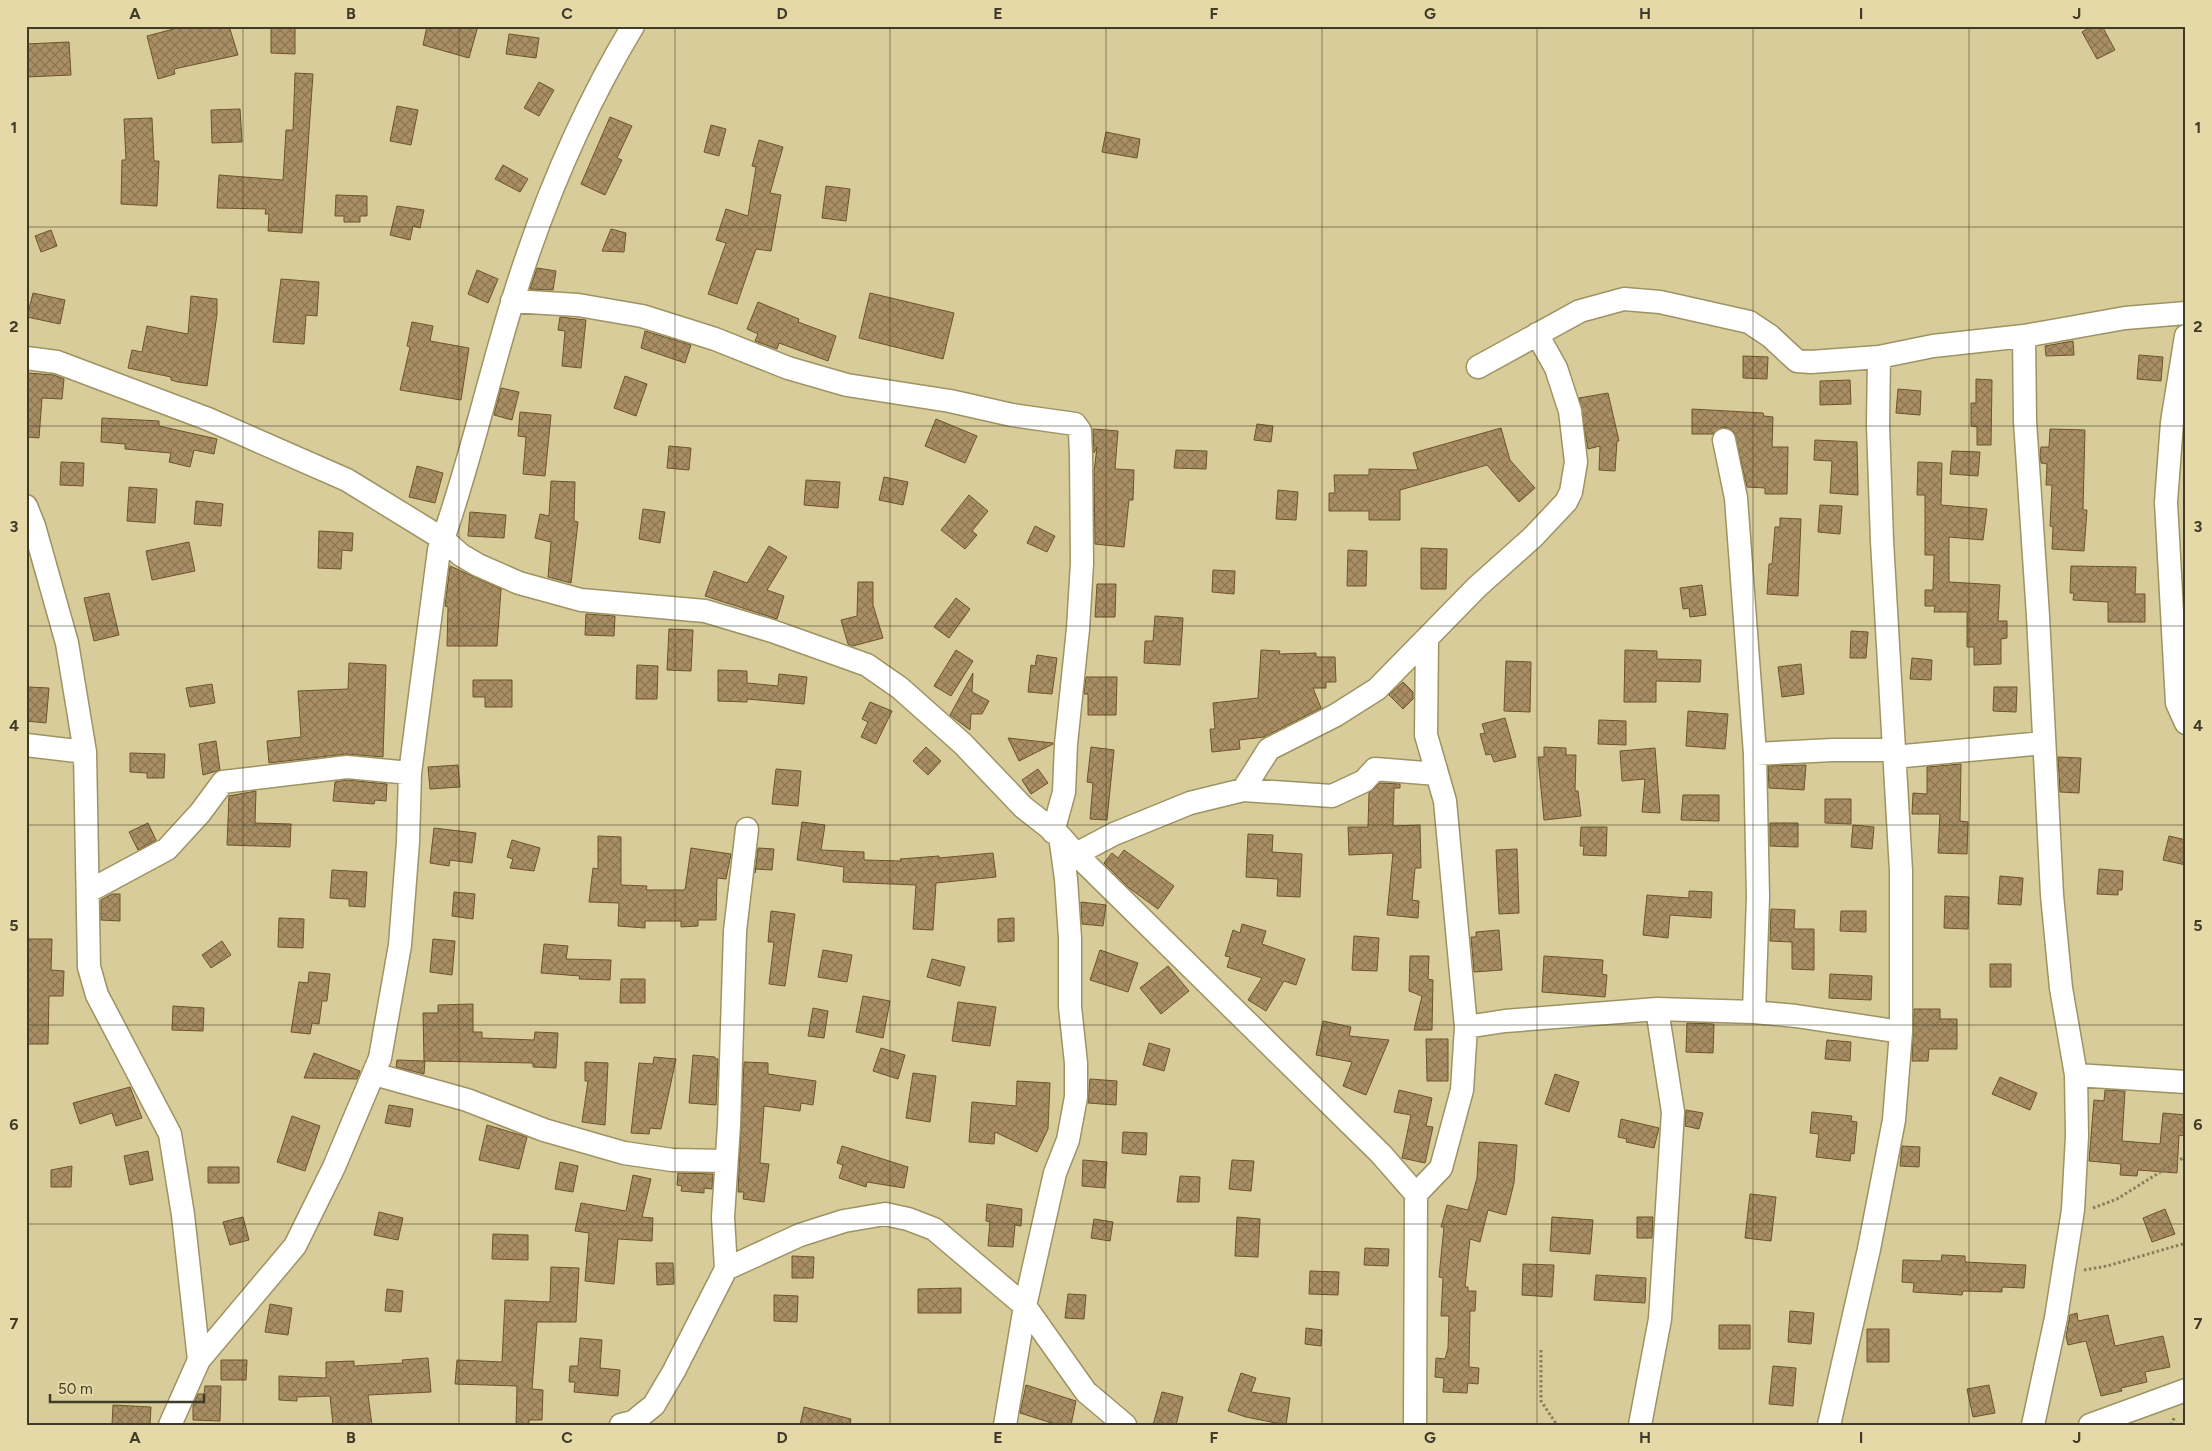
<svg xmlns="http://www.w3.org/2000/svg" width="2212" height="1451" font-family="Figtree,sans-serif">
	<defs>
		<pattern id="building-cross-hatch" width="8" height="8" patternUnits="userSpaceOnUse" patternTransform="scale(1.25)"><rect width="8" height="8" fill="#aa8e64"/><path d="M0 0l8 8M0 8l8-8" fill="none" stroke="#8c7552"/></pattern>
	</defs>
	<rect width="100%" height="100%" fill="#d7cc9a"/>
	<!-- building -->
	<path fill="url(#building-cross-hatch)" stroke="#6e542b" d="M185,26H229L238,55L174,69L175,74L158,79L147,36Z
		M271,26H295V54L271,53Z
		M427,26H478L469,58L423,45Z
		M2092,26H2102L2115,50L2097,59L2082,32Z
		M509,34L539,38L536,58L506,54Z
		M69,42L71,75L26,77V44Z
		M295,73L313,74L302,233L268,231L269,214H265L266,209L217,208L219,175L283,180L286,130H293Z
		M539,82L554,90L539,116L524,108Z
		M397,106L418,110L411,145L390,141Z
		M240,109L242,142L212,143L211,110Z
		M610,117L632,126L617,158L622,160L605,195L581,184Z
		M152,118L154,161H159L157,206L121,204L122,160H126L124,119Z
		M711,125L726,129L719,156L704,152Z
		M1106,132L1140,139L1137,158L1102,152Z
		M759,140L783,147L770,193L781,195L771,251L756,249L737,304L708,294L726,243L716,240L726,209L748,216L756,167L752,166Z
		M503,165L528,179L520,192L495,179Z
		M826,186L850,189L846,221L822,218Z
		M336,195L367,196V216H360V222H344V216H335Z
		M397,206L424,210L420,228L413,226L410,240L390,235Z
		M611,229L626,233L624,252L602,251Z
		M51,230L57,246L41,252L35,236Z
		M537,268L556,271L553,290L530,289Z
		M477,270L498,279L488,303L468,294Z
		M281,279L319,282L317,316L306,315L304,344L273,342Z
		M33,293L65,300L60,324L27,317Z
		M870,293L954,313L943,359L859,338Z
		M191,296L217,299V314L207,386L178,382L171,380V377L128,368L132,350L142,352L147,326L188,334Z
		M758,302L799,319L798,322L836,336L828,361L779,343L777,349L755,341L758,334L747,329Z
		M560,317L586,320L581,368L562,366L565,331L558,330Z
		M412,322L433,326L430,341L469,348L461,400L400,390L410,347L407,346Z
		M645,331L691,345L685,363L641,348Z
		M2073,341L2074,355L2046,356L2045,346Z
		M2139,355L2163,357L2161,381L2137,379Z
		M1743,356L1768,357L1767,379L1743,378Z
		M28,373L54,375L64,379L62,399L42,398L39,438L26,437Z
		M625,376L647,384L636,416L614,408Z
		M1976,379L1992,380L1991,445H1977V427L1971,426V403H1976Z
		M1850,380L1851,404L1820,405V381Z
		M501,388L519,392L512,420L494,415Z
		M1898,389L1921,391L1920,415L1896,413Z
		M1608,393L1619,441H1617L1615,471L1599,470L1600,446L1588,449L1579,398Z
		M1692,409L1763,413L1764,416L1773,417L1772,447H1788L1787,494H1765V488L1747,487L1734,432L1729,428L1722,427L1713,434H1692Z
		M520,412L551,415L545,476L523,474L526,437L518,436Z
		M102,418L159,421V426L217,439L214,454L194,450L190,467L169,462L171,453L125,449V444L101,442Z
		M936,419L977,436L965,463L925,446Z
		M1257,424L1273,426L1271,442L1254,440Z
		M1501,428L1510,460L1535,488L1519,502L1487,465L1400,490V520H1369V511H1329V493H1335L1334,475H1369V469L1418,470L1413,453Z
		M1093,429L1118,431L1115,469L1134,470L1133,500H1129L1124,547L1095,544L1094,472L1097,447L1094,453Z
		M2050,429L2085,430L2083,510H2087L2084,551L2052,549L2053,527L2050,526L2052,485H2046L2047,464L2041,463L2040,455L2041,447H2049Z
		M1815,440L1857,442L1858,495L1830,493L1832,461L1814,460Z
		M669,446L691,448L689,470L667,468Z
		M1176,450L1207,451L1206,469L1174,468Z
		M1952,451L1980,452L1978,476L1950,474Z
		M61,462L84,463L83,486L60,485Z
		M1918,462L1942,463L1941,505L1987,509L1983,540L1949,537V582L2000,585L1998,621H2007V638L2001,639V664L1974,665V647H1967V612H1934L1935,606H1925V590H1933L1934,555H1925V495H1917Z
		M417,466L443,473L435,503L409,497Z
		M884,477L908,482L903,505L879,500Z
		M806,480L840,482L838,508L804,505Z
		M551,481L575,482L574,521L578,522L571,583L548,577L551,542L535,538L540,514L549,516Z
		M129,487L157,489L155,523L127,521Z
		M1278,490L1298,492L1296,520L1276,519Z
		M969,495L988,511L972,531L977,535L965,549L941,530Z
		M196,501L223,504L221,526L194,524Z
		M1820,505L1842,506L1840,534L1818,532Z
		M643,509L665,512L660,543L639,539Z
		M470,512L506,515L504,538L468,536Z
		M1780,518L1801,519L1798,596L1767,594L1769,564H1772L1775,527H1780Z
		M1035,526L1055,536L1047,552L1027,543Z
		M319,531L353,533L352,551L342,550L341,569L318,568Z
		M189,542L195,571L152,580L146,551Z
		M769,546L787,557L767,590L784,596L777,619L705,596L714,571L747,583Z
		M1421,548L1447,549L1446,589H1421Z
		M1348,550L1367,551L1366,586H1347Z
		M450,566L501,589L497,646H447L448,607L445,606Z
		M2071,566L2136,567L2135,594H2145V622H2108V602L2073,600L2074,593H2070Z
		M1213,570L1235,571L1234,594L1212,592Z
		M858,582H873V605L883,638L853,646L848,644L841,620L857,616Z
		M1097,584H1116L1115,617H1095Z
		M1702,585L1706,615L1690,617L1689,608L1683,609L1680,588Z
		M109,593L119,635L94,641L84,598Z
		M956,598L970,609L949,638L934,627Z
		M586,614L615,616L614,636L585,635Z
		M1155,616L1183,618L1180,665L1144,663L1145,641H1153Z
		M669,629L693,630L691,671L667,670Z
		M1851,631L1868,632L1866,658H1850Z
		M956,650L973,661L951,696L934,686Z
		M1261,650L1280,651L1279,654L1316,653V657H1335L1336,682H1326V688H1313L1321,708L1264,737L1239,740L1240,749L1212,752L1210,729H1215L1213,703L1258,698Z
		M1625,650L1657,651V659L1701,660L1700,682L1656,681V702H1624Z
		M1037,655L1057,658L1052,694L1028,692L1031,665L1035,666Z
		M1912,658L1932,660L1931,680L1910,679Z
		M1506,661L1531,662L1530,712L1504,711Z
		M349,663L386,665L383,757L346,754L269,763L267,741L301,737L298,691L348,689Z
		M1801,664L1804,694L1782,697L1778,667Z
		M637,665L658,666L657,699H636Z
		M718,670L747,671V683L778,686L779,674L807,677L804,704L747,699V702L718,701Z
		M973,673L972,692L989,701L982,714H971L970,730L950,715Z
		M1086,677H1117L1116,715H1088V694H1084Z
		M473,680H512V707H485V697H473Z
		M1403,682L1413,692V699L1403,709L1389,695Z
		M212,684L215,703L190,707L186,688Z
		M28,687L49,688L46,723L26,721Z
		M1994,687H2017L2016,712L1993,711Z
		M870,702L892,711L876,744L861,737L868,722L862,719Z
		M1688,711L1728,714L1725,749L1686,746Z
		M1505,718L1516,757L1494,762L1491,754L1486,755L1480,734L1485,733L1482,724Z
		M1599,720L1626,721V745L1598,744Z
		M1008,738L1053,743V744L1019,761Z
		M216,741L220,770L203,775L199,744Z
		M926,747L941,761L928,775L913,761Z
		M1091,747L1114,750L1107,820L1090,819L1093,783L1087,782Z
		M1544,747L1566,748V755H1576L1575,791H1578L1581,816L1544,820L1538,757H1544Z
		M1655,748L1660,813L1642,812L1645,779L1622,781L1620,751Z
		M130,753L165,754L164,778H147V773L130,772Z
		M2058,757L2081,758L2079,793L2060,792Z
		M1961,764L1960,821L1968,822L1967,854L1938,853L1940,814H1912L1913,793L1927,794V767Z
		M458,765L460,787L430,789L428,767Z
		M1806,765L1804,790L1769,788L1768,766Z
		M776,769L801,771L798,806L772,804Z
		M1038,769L1048,783L1031,794L1022,780Z
		M347,780L387,784L386,801L375,800L374,804L333,801L335,782Z
		M1380,783L1400,784V788H1394L1393,826L1420,825L1421,868H1415L1412,900L1419,901L1418,918L1387,915L1393,853L1349,855L1348,827H1368L1369,793Z
		M256,791L255,823L291,824L290,847L227,845L229,796Z
		M1683,795H1719V821L1681,820Z
		M1825,799H1851V824L1825,823Z
		M802,822L825,825L821,850L864,852V860L901,861L900,859L939,856V858L993,853L996,877L936,883L933,930L913,929L916,885L843,882L844,867L797,860Z
		M148,823L156,840L138,850L129,832Z
		M1770,823H1798V847L1770,846Z
		M1853,825L1874,827L1872,849L1851,847Z
		M1581,827H1607L1606,856L1583,855L1584,846H1580Z
		M434,828L476,833L472,863L450,860L449,866L430,863Z
		M1248,834L1273,835L1272,852L1302,854L1300,897L1277,896L1278,879L1246,877Z
		M598,836L621,837V885L647,886L646,890H685L691,848L731,854L726,879L717,878L716,920H698V926L681,927V921H645V928L618,926L619,903L589,902L593,868L598,869Z
		M2169,836L2186,840V865L2163,860Z
		M512,840L540,848L534,871L510,868L513,859L507,857Z
		M758,848L774,849L772,870L756,869L755,873Z
		M1517,849L1519,913L1499,914L1496,850Z
		M1124,850L1174,886L1158,909L1129,888L1104,863L1112,853L1118,858Z
		M2099,869L2123,871L2122,890H2118V895L2097,894Z
		M332,870L367,872L365,907L349,906V899L330,898Z
		M2000,876L2023,878L2021,905L1998,904Z
		M1689,891L1712,892L1711,918L1670,915L1668,938L1643,935L1647,895L1689,898Z
		M454,892L475,894L473,919L452,916Z
		M112,894H120V921L101,920V900Z
		M1945,896L1969,897L1968,929L1944,928Z
		M1081,902L1106,905L1103,926L1082,924Z
		M1771,909L1795,910L1794,929H1814V970L1792,969V942L1770,941Z
		M771,911L795,914L785,986L769,984L774,942H768Z
		M1841,911H1866V932L1840,931Z
		M279,918L304,919L303,948L278,947Z
		M1014,918V941L998,942V919Z
		M1242,924L1266,931L1262,944L1305,959L1296,985L1284,981L1266,1011L1248,1000L1262,978L1227,967L1230,957L1225,956L1233,930L1240,933Z
		M1499,930L1502,970L1474,972L1471,937H1476V932Z
		M1354,936L1379,938L1377,971L1352,970Z
		M26,939H52L51,970L64,971L63,996H49L48,1044H26Z
		M433,939L455,941L452,975L430,972Z
		M222,941L231,955L211,968L202,955Z
		M544,944L568,946L566,959L611,960L610,980L579,979L580,976L541,973Z
		M823,950L852,955L847,982L818,977Z
		M1100,950L1138,963L1128,992L1090,980Z
		M1410,956H1429L1428,979L1433,980L1432,1030H1414L1422,996L1409,991Z
		M1544,956L1603,960L1602,974L1607,975L1605,997L1542,992Z
		M932,959L965,967L960,986L927,977Z
		M1990,964H2011V987H1990Z
		M1168,966L1189,991L1161,1014L1140,988Z
		M309,972L330,974L327,1001H322L319,1024L312,1023L310,1034L291,1032L299,982L308,983Z
		M1830,974L1872,976L1871,1000L1829,998Z
		M621,979H645V1003H620Z
		M863,996L890,1001L883,1038L856,1032Z
		M958,1002L996,1007L990,1046L952,1041Z
		M473,1004V1032H482V1038L534,1040L535,1032L558,1033L556,1068L533,1067V1063L424,1061L423,1013H438V1005Z
		M173,1006L204,1008L203,1031L172,1030Z
		M813,1008L828,1011L824,1038L808,1036Z
		M1914,1009H1940V1019H1957V1049H1929L1928,1061H1912Z
		M1323,1021L1351,1027L1349,1036L1389,1040L1366,1095L1343,1086L1352,1062L1316,1055Z
		M1687,1023L1714,1024L1713,1053L1686,1052Z
		M1426,1039H1448V1081H1427Z
		M1827,1040L1851,1042L1850,1061L1825,1059Z
		M1149,1043L1170,1049L1164,1071L1143,1065Z
		M881,1048L905,1055L898,1079L873,1071Z
		M314,1053L360,1071L357,1079L304,1078Z
		M693,1055L715,1057V1059H718L716,1105L689,1103Z
		M654,1057L676,1059L661,1129L650,1128L649,1134L631,1133L639,1063L653,1064Z
		M397,1060L425,1061L424,1074L396,1067Z
		M585,1062L608,1063L605,1125L582,1122L588,1081H585Z
		M744,1062L768,1063V1074L816,1081L813,1105L801,1103L800,1111L764,1106L760,1163L769,1164L764,1202L743,1199L744,1192H738Z
		M913,1073L936,1076L930,1122L906,1118Z
		M1555,1074L1579,1082L1569,1112L1545,1104Z
		M2000,1077L2037,1093L2030,1110L1992,1094Z
		M1090,1079L1117,1081L1116,1105L1088,1103Z
		M1017,1081L1050,1083L1048,1129L1037,1152L995,1132L994,1144L969,1142L972,1102L1016,1106Z
		M130,1087L142,1118L116,1126L112,1113L80,1124L73,1103Z
		M1399,1090L1432,1098L1426,1126L1433,1127L1425,1163L1402,1158L1411,1115L1394,1112Z
		M2105,1090L2125,1091L2122,1141L2160,1144L2163,1113L2186,1115V1136L2179,1135L2177,1173L2138,1170L2137,1176L2120,1175L2121,1164L2089,1161L2094,1100L2104,1101Z
		M389,1105L413,1109L410,1127L385,1123Z
		M1686,1110L1703,1113L1699,1129L1685,1126Z
		M1812,1112L1852,1116L1851,1121L1857,1122L1854,1154L1851,1153L1850,1161L1816,1157L1819,1134L1810,1133Z
		M292,1116L320,1126L305,1171L277,1162Z
		M1621,1119L1659,1128L1654,1148L1626,1142L1627,1139L1618,1137Z
		M487,1125L527,1137L519,1169L479,1160Z
		M1123,1132L1147,1133L1146,1155L1122,1153Z
		M1479,1142L1517,1145L1514,1183L1506,1215L1488,1210L1480,1242L1470,1239L1465,1287H1468V1291H1476L1475,1311H1470L1469,1367L1479,1368L1478,1384L1468,1383L1467,1393L1443,1392L1444,1378L1435,1377L1436,1358L1445,1359L1448,1348L1449,1316H1441L1443,1278L1439,1277L1444,1227H1441L1447,1205L1468,1210L1477,1178Z
		M842,1146L908,1167L904,1188L867,1182L866,1187L839,1178L843,1165L837,1163Z
		M1902,1146L1920,1147L1919,1167L1900,1166Z
		M148,1151L153,1180L130,1185L124,1156Z
		M1083,1160L1107,1162L1105,1188L1082,1186Z
		M1232,1160L1254,1161L1251,1191L1229,1189Z
		M560,1162L578,1166L573,1192L555,1189Z
		M72,1166L71,1187H51V1170Z
		M208,1167H239V1183H208Z
		M678,1173L713,1174L712,1189L704,1188V1193L681,1191L682,1186L677,1185Z
		M633,1175L651,1179L642,1217L653,1218L652,1241L618,1239L614,1284L585,1281L589,1233L575,1231L581,1203L626,1211Z
		M1180,1176L1200,1177L1199,1202H1177Z
		M1750,1194L1776,1197L1771,1241L1745,1238Z
		M987,1204L1022,1209L1021,1226L1015,1225L1013,1247L988,1246L990,1222L986,1221Z
		M2165,1209L2175,1234L2152,1242L2143,1218Z
		M379,1212L403,1218L398,1240L374,1235Z
		M243,1217L249,1240L230,1245L223,1222Z
		M1237,1217L1260,1219L1258,1257L1235,1256Z
		M1552,1217L1593,1220L1590,1254L1550,1251Z
		M1637,1217H1653L1652,1238H1637Z
		M1094,1219L1113,1222L1110,1241L1091,1238Z
		M493,1234L528,1235V1260L492,1259Z
		M1365,1248L1389,1249L1388,1266L1364,1265Z
		M1942,1255L1965,1256V1262L2026,1265L2024,1288L2002,1287V1292L1963,1291L1962,1295L1913,1292L1914,1283L1902,1282L1903,1260L1941,1261Z
		M792,1256L814,1257L813,1278H792Z
		M656,1263H673L674,1284L657,1285Z
		M1523,1264L1554,1265L1552,1297L1522,1295Z
		M551,1267L579,1268L576,1322H537L532,1389L543,1390L542,1420H529V1425H516L517,1386L455,1384L457,1360L502,1362L505,1300L550,1302Z
		M1310,1271L1339,1272L1338,1295L1309,1294Z
		M1596,1275L1646,1278L1645,1303L1594,1300Z
		M961,1288V1313H918V1289Z
		M387,1289L403,1291L401,1312L385,1311Z
		M1068,1294L1086,1295L1084,1319L1065,1318Z
		M774,1295L798,1296L797,1322L774,1321Z
		M270,1304L292,1308L288,1335L265,1332Z
		M1790,1311L1814,1313L1811,1344L1788,1342Z
		M2077,1313L2078,1321L2108,1315L2115,1346L2163,1336L2170,1367L2145,1372L2147,1382L2121,1388L2122,1391L2101,1396L2086,1341L2068,1345L2066,1336L2070,1315Z
		M1719,1325H1750V1349H1719Z
		M1306,1328L1322,1330L1321,1346L1305,1344Z
		M1867,1329H1889V1362H1867Z
		M580,1338L602,1340L600,1368L620,1370L618,1396L574,1392L575,1382H569L570,1366H578Z
		M428,1358L431,1392L368,1395L372,1425H333L330,1396L297,1397V1401L279,1400V1376L326,1378V1362L354,1361V1366L403,1363L402,1360Z
		M221,1360H247L246,1380H221Z
		M1773,1366L1796,1368L1793,1406L1769,1404Z
		M1241,1373L1256,1378L1251,1392L1290,1398L1286,1425L1246,1417L1228,1411Z
		M1026,1385L1076,1401L1071,1425H1058L1020,1413Z
		M1989,1385L1995,1413L1973,1417L1967,1389Z
		M205,1386H221L220,1421L193,1420V1406L198,1394H204Z
		M1162,1392L1183,1397L1176,1425H1153Z
		M113,1405L151,1407L150,1425H112Z
		M804,1407L851,1419L850,1425H800Z"/>
	<g fill="none" stroke-linecap="round" stroke-linejoin="round">
		<!-- minor casing -->
		<g stroke="#9e9363" stroke-width="25">
			<path id="minor" d="M512,301L578,305L642,316L715,339L788,368L847,385L950,401L1012,415L1075,424L1080,431L1081,455L1082,563L1078,629L1066,744L1064,792L1053,832
				M2024,336L2025,421L2038,616L2052,895L2061,988L2076,1075L2077,1136L2073,1210L2056,1318L2033,1425
				M2186,336L2172,422L2166,502L2177,703L2186,723
				M1879,357L1878,425L1882,541L1901,871V1032
				M26,358L57,362L208,419L347,480L443,539C470,462 488,381 512,303C542,205 580,114 633,26
				M1478,367L1580,311L1624,299L1660,302L1749,322L1770,336L1797,361L1811,362L1879,357L1933,346L2024,336L2125,318L2186,313
				M26,506L34,526L67,643L85,752L89,967L97,995L170,1134L183,1215L199,1360L295,1246L334,1167L380,1058L400,945L408,842L410,773L439,550L443,539L461,555L478,565L519,583L581,600L705,611L772,631L867,665L900,688L963,744L1023,807L1060,836L1076,854
				M26,745L85,752
				M1755,754L1833,750H1893
				M1894,757L2043,743
				M1243,790L1332,796L1364,781L1375,769L1437,774
				M89,891L167,849L200,813L223,782L347,767L410,773
				M1754,1012L1796,1016L1901,1032L1894,1120L1869,1249L1829,1425
				M1466,1027L1505,1021L1657,1009L1754,1012L1758,897L1755,754L1736,498L1724,440
				M374,1074L467,1100L544,1130L624,1153L672,1160L725,1161
				M2076,1075L2186,1082
				M1416,1194L1441,1168L1462,1090L1466,1027L1445,801L1426,735L1427,639
				M726,1269L800,1235L844,1221L885,1214L908,1219L934,1229L1025,1306L1086,1392L1125,1425
				M170,1425L199,1360
				M621,1425L633,1422L654,1405L674,1371L726,1269L723,1217L729,1125L735,931L747,829
				M1005,1425L1025,1306L1055,1173L1068,1140L1076,1097V1063L1070,1007V938L1066,879L1060,836
				M1415,1425L1416,1194L1381,1154L1076,854L1114,834L1190,803L1243,790L1269,749L1336,715L1377,689L1477,587L1533,537L1566,502L1571,492L1576,462L1570,411L1556,368L1537,334
				M1640,1425L1660,1319L1673,1112L1657,1009
				M2090,1425L2186,1390"/>
		</g>
		<!-- path -->
		<path stroke="#877f5d" stroke-width="3" stroke-dasharray="2.5 2.5" stroke-linecap="butt" d="M2093,1208L2117,1199L2186,1156
			M2084,1270L2107,1266L2186,1243
			M1541,1350V1401L1557,1425
			M2171,1425L2175,1416"/>
		<!-- minor -->
		<use href="#minor" stroke="#fff" stroke-width="22"/>
	</g>
	<!-- grid -->
	<path fill="none" stroke="#403b27" stroke-width="1" stroke-opacity="0.55" d="M243,26V1425M459,26V1425M675,26V1425M890,26V1425M1106,26V1425M1322,26V1425M1537,26V1425M1753,26V1425M1969,26V1425M26,227H2186M26,426H2186M26,626H2186M26,825H2186M26,1025H2186M26,1224H2186"/>
	<!-- border -->
	<rect width="2212" height="1451" fill="none" stroke="#e4d9a7" stroke-width="55"/>
	<!-- scale -->
	<path d="M50 1394v8h154v-8" fill="none" stroke="#403b27" stroke-width="2.5"/>
	<text x="58" y="1394" font-size="15" fill="#403b27" stroke="#e4d9a7" stroke-width="4" paint-order="stroke">50 m</text>
	<rect x="28" y="28" width="2156" height="1396" fill="none" stroke="#403b27" stroke-width="2"/>
	<g font-size="16" text-anchor="middle" font-weight="bold" fill="#403b27">
		<text x="135" y="19">A</text>
		<text x="351" y="19">B</text>
		<text x="567" y="19">C</text>
		<text x="782" y="19">D</text>
		<text x="998" y="19">E</text>
		<text x="1214" y="19">F</text>
		<text x="1430" y="19">G</text>
		<text x="1645" y="19">H</text>
		<text x="1861" y="19">I</text>
		<text x="2077" y="19">J</text>
		<text x="14" y="133">1</text>
		<text x="2198" y="133">1</text>
		<text x="14" y="332">2</text>
		<text x="2198" y="332">2</text>
		<text x="14" y="532">3</text>
		<text x="2198" y="532">3</text>
		<text x="14" y="731">4</text>
		<text x="2198" y="731">4</text>
		<text x="14" y="931">5</text>
		<text x="2198" y="931">5</text>
		<text x="14" y="1130">6</text>
		<text x="2198" y="1130">6</text>
		<text x="14" y="1329">7</text>
		<text x="2198" y="1329">7</text>
		<text x="135" y="1443">A</text>
		<text x="351" y="1443">B</text>
		<text x="567" y="1443">C</text>
		<text x="782" y="1443">D</text>
		<text x="998" y="1443">E</text>
		<text x="1214" y="1443">F</text>
		<text x="1430" y="1443">G</text>
		<text x="1645" y="1443">H</text>
		<text x="1861" y="1443">I</text>
		<text x="2077" y="1443">J</text>
	</g>
</svg>
